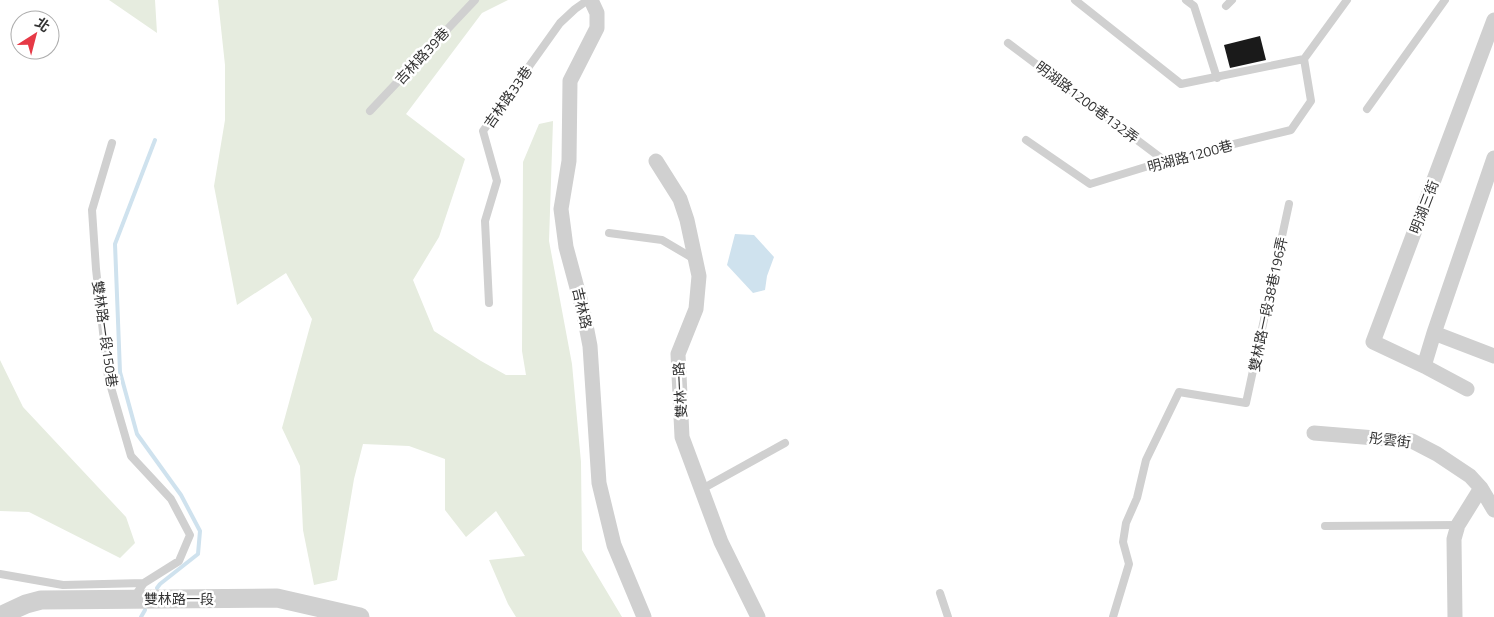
<svg xmlns="http://www.w3.org/2000/svg" width="1494" height="617" font-family="'Titillium Web','Noto Sans TC',sans-serif">
	<rect width="100%" height="100%" fill="#fff"/>
	<!-- green -->
	<path fill="#e6ecdf" d="M109,0H155L157,33Z
		M218,0H508L482,13L406,114L465,159L439,237L413,280L434,331L481,361L506,375H526L522,351L523,162L539,124L553,121L549,241L572,364L581,462L582,550L622,617H516L508,604L489,560L525,556L496,511L466,537L445,510V459L409,446L363,444L354,479L337,580L314,585L303,530L300,466L282,428L312,319L286,273L237,305L214,186L225,120V65Z
		M0,360L23,407L126,517L135,543L120,558L29,512L0,511Z"/>
	<!-- water -->
	<path fill="#cfe2ee" d="M735,234L754,235L774,257L767,276L765,290L753,293L727,265Z"/>
	<g fill="none" stroke-linecap="round" stroke-linejoin="round">
		<!-- stream -->
		<path stroke="#cfe2ee" stroke-width="4" d="M155,140L115,244L120,372L137,434L181,495L200,531L198,554L160,584L157,588
			M141,617L145,610"/>
	</g>
	<!-- building -->
	<path fill="#1a1a1a" d="M1260,36L1266,60L1230,68L1224,45Z"/>
	<g fill="none" stroke-linecap="round" stroke-linejoin="round">
		<!-- service -->
		<path stroke="#d0d0d0" stroke-width="8" d="M1075,0L1181,84L1304,59
			M1186,0L1194,6L1217,78
			M1226,6L1232,0
			M1008,43L1165,161
			M1367,109L1445,0
			M370,111L475,0
			M1026,140L1090,184L1165,161L1291,130L1311,101L1304,59L1347,0
			M112,143L92,210L96,269L108,377L131,456L171,499L190,535L179,561L144,583L134,597
			M609,233L662,240L696,260
			M489,303L485,221L497,181L483,131L560,23L575,9L588,0
			M702,489L785,443
			M1325,526L1458,525
			M0,574L63,585L144,583
			M940,593L948,617
			M1113,617L1129,564L1123,542L1126,523L1137,498L1146,460L1179,392L1246,403L1289,204"/>
		<!-- minor -->
		<path stroke="#d0d0d0" stroke-width="15" d="M591,0L597,13V28L570,81L569,161L561,209L566,247L583,310L590,346L599,483L614,545L644,617
			M656,161L680,199L687,220L699,276L696,309L678,354L682,437L721,542L758,617
			M1434,333L1494,356
			M1424,366L1434,333L1494,158
			M1467,389L1424,366L1373,342L1494,20
			M1314,433L1412,441L1437,454L1470,476L1481,488L1494,510
			M1455,617L1454,539L1458,525L1481,488"/>
		<!-- tertiary -->
		<path stroke="#d0d0d0" stroke-width="19" d="M0,616L26,604L41,600L277,598L360,617"/>
	</g>
	<g text-anchor="middle" stroke-width="5" stroke-linejoin="round" paint-order="stroke">
		<!-- street labels -->
		<g font-size="14" fill="#333" stroke="#fff">
			<text transform="translate(422 56) rotate(-47)" y="5">吉林路39巷</text>
			<text transform="translate(508 97) rotate(-55)" y="5">吉林路33巷</text>
			<text transform="translate(1087 102) rotate(37)" y="5">明湖路1200巷132弄</text>
			<text transform="translate(1190 156) rotate(-15)" y="5">明湖路1200巷</text>
			<text transform="translate(1424 207) rotate(-69)" y="5">明湖三街</text>
			<text transform="translate(1268 304) rotate(-78)" y="5">雙林路一段38巷196弄</text>
			<text transform="translate(582 308) rotate(77)" y="5">吉林路</text>
			<text transform="translate(105 334) rotate(82)" y="5">雙林路一段150巷</text>
			<text transform="translate(680 390) rotate(-93)" y="5">雙林一路</text>
			<text transform="translate(1390 440) rotate(7)" y="5">彤雲街</text>
			<text x="179" y="604">雙林路一段</text>
		</g>
	</g>
	<!-- north arrow -->
	<g transform="translate(35 35) rotate(36)"><circle r="24" fill="#ffffff" stroke="#adadad"/>
	<path d="M0-4L9 19L0 12L-9 19Z" fill="#e63946"/>
	<text y="-8" font-size="14" font-weight="bold" text-anchor="middle" fill="#333333">北</text>
	</g>
</svg>
